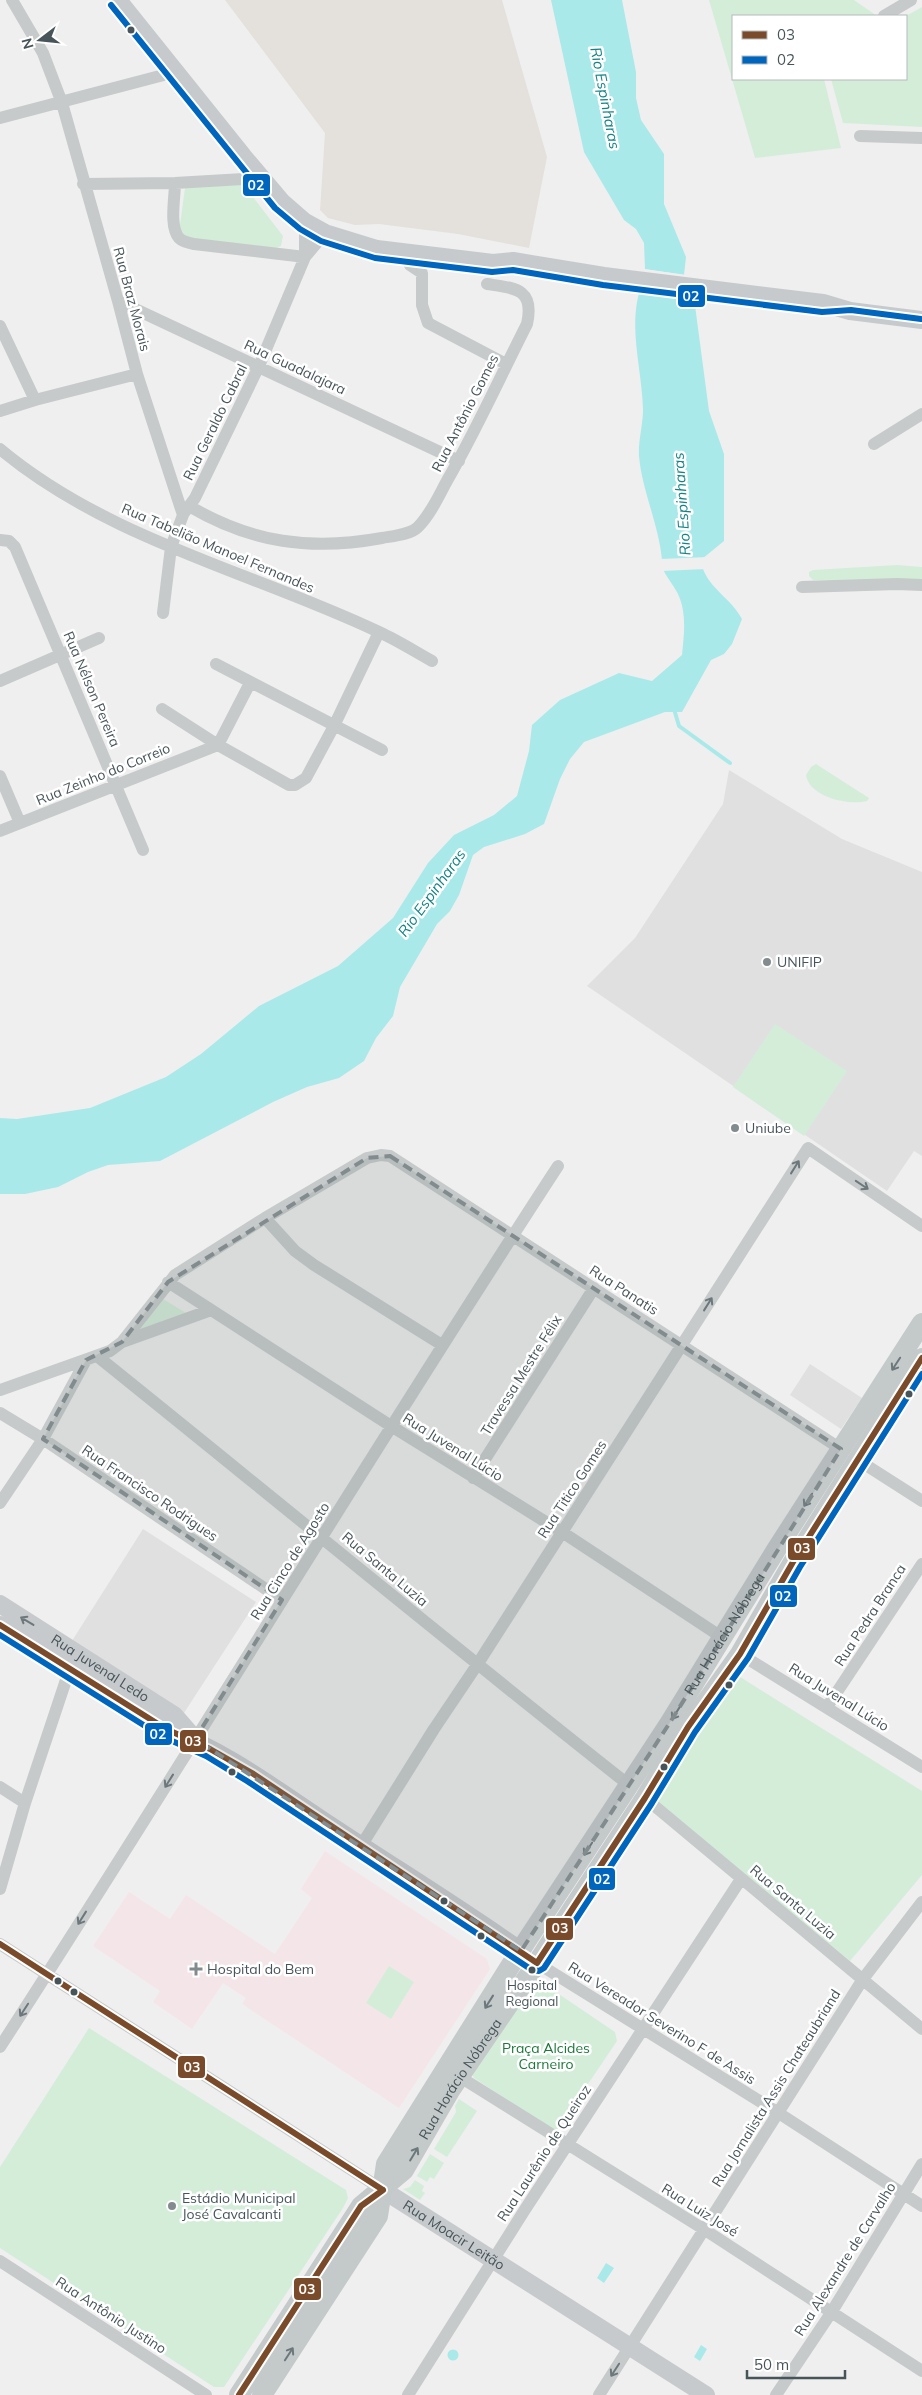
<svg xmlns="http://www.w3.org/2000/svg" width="922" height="2395" font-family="Mulish,sans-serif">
	<rect width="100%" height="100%" fill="#efefef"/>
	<!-- commercial -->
	<path fill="#e4e1dc" d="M225,0H502L547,157L529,248L458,234L379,224L355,225L328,218L320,210L325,133Z"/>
	<!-- education -->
	<path fill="#e1e0e1" d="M729,770L842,839L922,872V1156L914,1151L887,1191L587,986L635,938L723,804Z
		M810,1364L862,1398L841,1429L790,1395Z
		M143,1529L256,1602L182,1716L70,1644Z"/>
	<!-- medical -->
	<path fill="#f4e6e8" d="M325,1851L487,1959L490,1969L399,2108L242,2004L246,1998L223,1983L192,2029L153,2002L160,1991L93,1946L129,1892L170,1919L186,1895L275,1954L312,1898L301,1889Z"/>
	<!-- green -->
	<path fill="#d4edd9" d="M709,0H854L877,16H733V79H824L841,148L755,158Z
		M922,7V127L843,123L831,79H906V16Z
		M243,184L283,236L281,246L276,248L186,238L179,232L185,188Z
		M897,565L922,567V579L822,580H813L809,576V572L813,570Z
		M816,764L869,798L867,801C849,806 809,797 806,775L811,767Z
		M775,1024L847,1071L804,1136L733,1087Z
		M163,1299L186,1313L133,1332Z
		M737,1675L922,1791V1875L850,1961L654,1800Z
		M389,1966L414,1982L391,2019L366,2003Z
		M538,1980L615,2032L617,2041L557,2130H553L474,2078L472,2074L533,1982Z
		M89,2028L346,2190L348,2198L343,2208L224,2387H214L0,2248V2167Z
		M459,2099L477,2111L447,2157L434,2149L456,2112L455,2106Z
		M430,2154L444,2163L434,2179L430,2177L427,2182L417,2176Z
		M415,2180L424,2186L422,2191L425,2193L420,2200L403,2189L410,2187Z"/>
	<!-- water -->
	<path fill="#aae9e9" d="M551,0H622L636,72V98L641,120L664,154V204L686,257L684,275L645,269L644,243L636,229L624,220L584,152Z
		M643,281L687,286L694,298L709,411L724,454V541L702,559L662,560C659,525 642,491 639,456C638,441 643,425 643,410C642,366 626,323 643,281Z
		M702,566C709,589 731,598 742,619L732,644L724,654L711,660L682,712H665L584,742L570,759L560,779L544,824L525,834L484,847L473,855L459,895L450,911L437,924L400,987L393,1016L376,1038L364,1061L339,1078L307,1087L273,1102L160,1161L108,1165L88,1172L58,1187L25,1194H0V1118L17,1119L90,1108L166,1077L201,1054L259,1006L338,966L393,918L428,863L454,835L494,815L517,796L529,751L532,725L560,700L619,673L652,681L682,655C684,634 687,614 678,594C673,584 666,577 662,567Z
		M606,2263L614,2268L604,2283L597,2278Z
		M701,2345L707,2349L700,2361L694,2357Z
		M447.5 2355a5.5 5.5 0 1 1 11 0a5.5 5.5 0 1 1-11 0Z"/>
	<!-- pier -->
	<path fill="#efefef" d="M643,269L687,275L689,284L696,297L637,289Z
		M709,557L703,564L706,569L661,571L660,567V559Z"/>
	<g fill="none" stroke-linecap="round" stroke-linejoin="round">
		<!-- stream -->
		<path stroke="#aae9e9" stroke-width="4" d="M674,709L679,726L730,763"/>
		<!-- street -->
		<path stroke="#c6cacb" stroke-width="12" d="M12,0L43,53L62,103L118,301L137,374L183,515L171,547L163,613
			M884,16L911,0
			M0,118L175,72
			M860,136L922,138
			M175,183C175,198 169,226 179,238C183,242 189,243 194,244L305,257
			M83,184L175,183L261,178
			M305,222V257
			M404,252L410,265L422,273V305L428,323L506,364
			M118,301L459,461
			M0,326L35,400
			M0,411L35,400L137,374
			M874,444L922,414
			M0,449C109,540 253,572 379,632C397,640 414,651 432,661
			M189,506C252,543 311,551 382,538C393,536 410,535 418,527C431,514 439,495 448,479C477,429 501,375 527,324C535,288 514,288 487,284
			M184,513L195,498L259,366L305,257L325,233
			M0,540L9,541L15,547L143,850
			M802,587L897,584L922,585
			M216,664L382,750
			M0,681L99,638
			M162,709L218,745L289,785H295L306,778L334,726L379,632
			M0,776L20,823
			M0,831L218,745L250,683
			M265,1218L295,1251L314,1265L442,1345
			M168,1282L391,1426L562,1532L723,1638
			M122,1342L211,1310
			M97,1356C275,1499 450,1644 629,1785
			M0,1390L110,1351L122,1342L175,1275L265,1218L367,1158L381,1155L390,1156L841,1449
			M0,1413L43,1439L282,1600
			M858,1460L922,1501
			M473,1478L594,1288
			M0,1503L43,1439L86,1360
			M740,1654L922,1767
			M827,1707L922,1564
			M0,1787L25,1803
			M645,1798L922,2029
			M361,1846L434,1729L477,1665L808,1148L922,1226
			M0,1889L25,1803L70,1668
			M0,1944L383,2190
			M537,1963L777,2112L922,2206
			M0,2047C189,1755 368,1457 558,1166
			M460,2077L705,2230L922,2371
			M0,2261L206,2395
			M408,2395L524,2211L741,1879
			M599,2395L863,1979L922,1902
			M776,2395L831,2313L922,2164"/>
		<!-- secondary -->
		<g stroke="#c7cacc" stroke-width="18">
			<path d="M118,0L243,156L282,202L305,222L325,233L377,249L493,263L513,261L604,276L823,303L850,311L922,320"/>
			<path id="s1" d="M0,1604L174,1715L195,1739"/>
			<path d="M0,1625L166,1729C227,1751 282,1794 336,1829C398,1870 460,1908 521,1951"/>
			<path id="s2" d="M383,2190L706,2395"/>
		</g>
		<!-- primary -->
		<g stroke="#c4c9ca" stroke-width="20">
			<path id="s3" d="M239,2395L361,2206L404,2170L451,2089L537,1963L645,1798L688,1727L740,1654L793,1562L922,1358"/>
			<path id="s4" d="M262,2395L378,2216L386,2164L514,1960L669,1724L776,1550L922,1323"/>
		</g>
		<!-- bus-1 casing -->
		<g stroke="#fff" stroke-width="10">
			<path id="bus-1" d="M0,1625L166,1729L210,1749L252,1773L537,1963L645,1798L688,1727L740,1654L793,1562L922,1358
				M0,1944L383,2190
				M239,2395L361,2206L383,2190"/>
		</g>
		<!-- bus-2 casing -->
		<g stroke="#fff" stroke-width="10">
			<path id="bus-2" d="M111,5L275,208L300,229L321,241L375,258L492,272L513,270L603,285L822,312L851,310L921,319
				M0,1635L161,1736L206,1756L247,1781L532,1970L539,1971L544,1968L652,1803L695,1732L748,1658L800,1567L922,1374"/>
		</g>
		<!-- bus-1 -->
		<use href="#bus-1" stroke="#7a4b2a" stroke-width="6"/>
		<!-- bus-2 -->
		<use href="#bus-2" stroke="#0065bd" stroke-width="6"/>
	</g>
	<!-- one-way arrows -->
	<defs><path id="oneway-shaft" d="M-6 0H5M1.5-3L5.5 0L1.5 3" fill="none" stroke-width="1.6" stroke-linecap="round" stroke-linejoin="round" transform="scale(1.25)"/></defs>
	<g stroke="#6d787c">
		<use href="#oneway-shaft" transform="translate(795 1167) rotate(-58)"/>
		<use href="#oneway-shaft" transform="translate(862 1185) rotate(34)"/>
		<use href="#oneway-shaft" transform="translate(708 1304) rotate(-58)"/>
		<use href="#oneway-shaft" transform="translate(27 1621) rotate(-149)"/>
		<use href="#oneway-shaft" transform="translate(169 1781) rotate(122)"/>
		<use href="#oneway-shaft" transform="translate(82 1918) rotate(122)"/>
		<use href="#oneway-shaft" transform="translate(24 2010) rotate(123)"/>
		<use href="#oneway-shaft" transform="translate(615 2370) rotate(123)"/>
	</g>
	<g stroke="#6c787c">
		<use href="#oneway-shaft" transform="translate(896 1364) rotate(123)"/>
		<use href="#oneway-shaft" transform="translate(808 1500) rotate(123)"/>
		<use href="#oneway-shaft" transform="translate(676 1713) rotate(122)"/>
		<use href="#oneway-shaft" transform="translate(588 1849) rotate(123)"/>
		<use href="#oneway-shaft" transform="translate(489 2002) rotate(122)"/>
		<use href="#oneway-shaft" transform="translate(414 2154) rotate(-59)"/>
		<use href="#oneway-shaft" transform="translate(289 2354) rotate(-57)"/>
	</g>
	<!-- marked area -->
	<path fill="#828b8e" fill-opacity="0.2" stroke="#828b8e" stroke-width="4" stroke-dasharray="10 6" stroke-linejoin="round" d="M390,1156L841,1449L669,1724L521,1951L195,1739L282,1600L43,1439L86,1360L122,1342L168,1282L367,1158Z"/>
	<!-- markers -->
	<g fill="#47555a" stroke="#fff" stroke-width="2">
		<circle cx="131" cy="30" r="4.5"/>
		<circle cx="909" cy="1394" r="4.5"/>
		<circle cx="729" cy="1685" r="4.5"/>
		<circle cx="664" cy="1767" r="4.5"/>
		<circle cx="232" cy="1772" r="4.5"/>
		<circle cx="444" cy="1901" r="4.5"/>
		<circle cx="481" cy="1936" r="4.5"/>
		<circle cx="532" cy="1970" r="4.5"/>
		<circle cx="58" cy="1981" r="4.5"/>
		<circle cx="74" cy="1992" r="4.5"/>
	</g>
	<g fill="#828b8e" stroke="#fff" stroke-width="2">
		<circle cx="767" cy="962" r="5"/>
		<circle cx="735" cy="1128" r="5"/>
		<path d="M193.5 1961.5h5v5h5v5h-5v5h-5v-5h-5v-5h5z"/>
		<circle cx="172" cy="2206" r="5"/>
	</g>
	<g text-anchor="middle" stroke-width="5" stroke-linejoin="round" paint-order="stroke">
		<!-- bus labels -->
		<g font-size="13" fill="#47555a" stroke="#fff">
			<text x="532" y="1990">Hospital<tspan x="532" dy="16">Regional</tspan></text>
		</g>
		<!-- street labels -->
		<g font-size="14" fill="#47555a" stroke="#fff">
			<text transform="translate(132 299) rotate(75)" y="5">Rua Braz Morais</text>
			<text transform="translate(295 367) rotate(25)" y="5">Rua Guadalajara</text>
			<text transform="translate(465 413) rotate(-63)" y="5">Rua Antônio Gomes</text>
			<text transform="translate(215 422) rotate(-64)" y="5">Rua Geraldo Cabral</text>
			<text transform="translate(218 548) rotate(23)" y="5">Rua Tabelião Manoel Fernandes</text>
			<text transform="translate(92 689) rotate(67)" y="5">Rua Nélson Pereira</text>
			<text transform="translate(103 774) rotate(-22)" y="5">Rua Zeinho do Correio</text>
			<text transform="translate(624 1290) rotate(33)" y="5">Rua Panatis</text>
			<text transform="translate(521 1375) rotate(-58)" y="5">Travessa Mestre Félix</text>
			<text transform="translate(453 1447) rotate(32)" y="5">Rua Juvenal Lúcio</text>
			<text transform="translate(572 1489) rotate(-57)" y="5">Rua Titico Gomes</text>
			<text transform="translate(150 1493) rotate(34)" y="5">Rua Francisco Rodrigues</text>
			<text transform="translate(290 1561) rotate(-58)" y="5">Rua Cinco de Agosto</text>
			<text transform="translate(385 1569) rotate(40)" y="5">Rua Santa Luzia</text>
			<text transform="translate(870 1615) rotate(-57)" y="5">Rua Pedra Branca</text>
			<text dy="5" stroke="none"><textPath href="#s4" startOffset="895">Rua Horácio Nóbrega</textPath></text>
			<text dy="5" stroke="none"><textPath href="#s1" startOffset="119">Rua Juvenal Ledo</textPath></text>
			<text transform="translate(839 1697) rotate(32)" y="5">Rua Juvenal Lúcio</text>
			<text transform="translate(793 1902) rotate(40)" y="5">Rua Santa Luzia</text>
			<text transform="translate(662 2023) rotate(32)" y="5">Rua Vereador Severino F de Assis</text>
			<text dy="5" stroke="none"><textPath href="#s3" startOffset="388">Rua Horácio Nóbrega</textPath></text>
			<text transform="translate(776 2088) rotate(-58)" y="5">Rua Jornalista Assis Chateaubriand</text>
			<text transform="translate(544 2153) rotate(-57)" y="5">Rua Laurênio de Queiroz</text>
			<text transform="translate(700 2210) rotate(32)" y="5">Rua Luiz José</text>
			<text dy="5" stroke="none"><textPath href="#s2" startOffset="84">Rua Moacir Leitão</textPath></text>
			<text transform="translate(845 2259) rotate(-58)" y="5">Rua Alexandre de Carvalho</text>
			<text transform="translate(111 2315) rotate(33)" y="5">Rua Antônio Justino</text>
		</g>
		<!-- poi labels -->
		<g font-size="14" fill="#47555a" stroke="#fff" text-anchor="start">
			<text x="777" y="967">UNIFIP</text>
			<text x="745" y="1133">Uniube</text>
			<text x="207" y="1974">Hospital do Bem</text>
			<text x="182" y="2203">Estádio Municipal<tspan x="182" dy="16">José Cavalcanti</tspan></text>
		</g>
		<!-- park labels -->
		<g font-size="14" fill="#1b7838" stroke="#fff">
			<text x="546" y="2053">Praça Alcides<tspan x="546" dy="16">Carneiro</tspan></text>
		</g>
		<!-- water labels -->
		<g font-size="15" font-style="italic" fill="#138385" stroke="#fff">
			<text transform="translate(605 98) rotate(79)" y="5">Rio Espinharas</text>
			<text transform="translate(682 504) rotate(-94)" y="5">Rio Espinharas</text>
			<text transform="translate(432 893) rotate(-54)" y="5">Rio Espinharas</text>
		</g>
	</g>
	<g stroke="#fff" stroke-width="2">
		<rect x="242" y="173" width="29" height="24" rx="5" fill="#0065bd"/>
		<rect x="677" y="284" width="29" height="24" rx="5" fill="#0065bd"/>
		<rect x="787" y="1537" width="29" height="24" rx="5" fill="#7a4b2a"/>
		<rect x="769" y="1584" width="29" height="24" rx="5" fill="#0065bd"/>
		<rect x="144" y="1722" width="29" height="24" rx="5" fill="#0065bd"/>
		<rect x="179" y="1729" width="28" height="24" rx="5" fill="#7a4b2a"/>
		<rect x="588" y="1867" width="28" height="24" rx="5" fill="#0065bd"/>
		<rect x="545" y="1917" width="29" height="24" rx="5" fill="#7a4b2a"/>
		<rect x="177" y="2055" width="29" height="24" rx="5" fill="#7a4b2a"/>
		<rect x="293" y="2277" width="29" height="24" rx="5" fill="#7a4b2a"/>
	</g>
	<g font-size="14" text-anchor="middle" font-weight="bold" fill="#fff">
		<text x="256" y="190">02</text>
		<text x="691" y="301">02</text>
		<text x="802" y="1553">03</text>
		<text x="783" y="1601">02</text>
		<text x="158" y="1739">02</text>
		<text x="193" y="1746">03</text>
		<text x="602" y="1884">02</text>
		<text x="560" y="1933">03</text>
		<text x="192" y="2072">03</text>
		<text x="307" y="2294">03</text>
	</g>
	<!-- legend -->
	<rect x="732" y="15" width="175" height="65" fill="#ffffff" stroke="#b5bbbd"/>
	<rect x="742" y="31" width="25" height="8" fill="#7a4b2a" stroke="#b5bbbd"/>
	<text x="777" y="40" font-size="15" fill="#47555a">03</text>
	<rect x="742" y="56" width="25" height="8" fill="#0065bd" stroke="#b5bbbd"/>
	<text x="777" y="65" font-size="15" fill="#47555a">02</text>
	<!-- north arrow -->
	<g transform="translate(40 40) rotate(254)" stroke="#ffffff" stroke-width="4" paint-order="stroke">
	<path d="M0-4L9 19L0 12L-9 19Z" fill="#47555a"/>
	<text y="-8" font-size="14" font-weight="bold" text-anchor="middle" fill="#47555a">N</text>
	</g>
	<!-- scale -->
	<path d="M747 2370v8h98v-8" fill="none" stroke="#47555a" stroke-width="2.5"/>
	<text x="754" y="2370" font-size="15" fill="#47555a" stroke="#ffffff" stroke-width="4" paint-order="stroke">50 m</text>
</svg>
